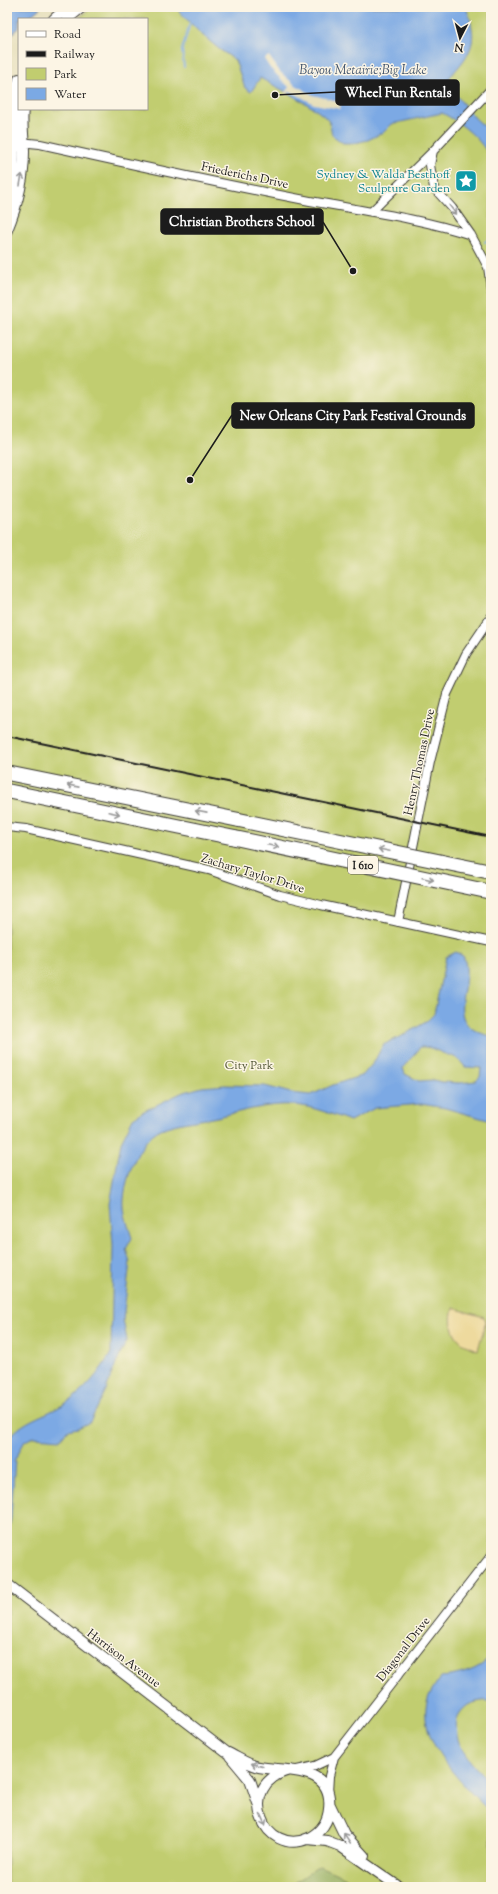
<svg xmlns="http://www.w3.org/2000/svg" width="498" height="1894" font-family="'Sorts Mill Goudy',serif">
	<rect width="100%" height="100%" fill="#fcf5e5"/>
	<filter id="ink" filterUnits="userSpaceOnUse"><feTurbulence type="fractalNoise" baseFrequency=".025" numOctaves="2"/><feDisplacementMap in="SourceGraphic" scale="8" xChannelSelector="R" yChannelSelector="G"/><feConvolveMatrix kernelMatrix="1 2 1 2 8 2 1 2 1" color-interpolation-filters="sRGB"/></filter>
	<filter id="wash" filterUnits="userSpaceOnUse"><feTurbulence type="fractalNoise" baseFrequency=".012" numOctaves="4" result="noise"/><feDisplacementMap in="SourceGraphic" scale="16" xChannelSelector="R" yChannelSelector="G"/><feGaussianBlur stdDeviation="0.9" result="paint"/><feColorMatrix in="noise" values="0 0 0 0 0 0 0 0 0 0 0 0 0 0 0 0 0 1.4 0 .05"/><feComposite in="paint" operator="in"/></filter>
	<g filter="url(#wash)">
		<rect width="100%" height="100%" fill="#e6dfbb"/>
		<!-- green -->
		<path fill="#c1cd6f" stroke="#6e7446" d="M92,7H491V1887H7V243L17,217L27,173L28,109H147V19H78Z"/>
		<!-- forest -->
		<path fill="#98b062" stroke="#5a663f" d="M319,1866L367,1887H289Z"/>
		<!-- sand -->
		<path fill="#eeda9e" stroke="#857b5d" d="M453,1308L484,1317L486,1321L478,1350C457,1345 447,1328 453,1308Z"/>
		<!-- water -->
		<path fill="#7ba9e4" stroke="#4c6280" fill-rule="evenodd" d="M7,7H41L27,19H19V27L7,40Z
			M175,7H466C479,42 473,51 449,78L450,88L476,119L491,132V160C483,140 460,122 442,113L392,124L384,132L368,140L355,143H343L332,135C331,131 331,126 329,122C323,110 274,86 260,78L251,92L245,88L235,60L219,49L200,33Z
			M456,952L463,956C477,985 437,1024 491,1036V1121L445,1108L421,1104L375,1108L350,1121C334,1115 311,1106 294,1105C269,1103 241,1112 217,1117C198,1121 179,1122 161,1129C138,1139 122,1185 124,1208C125,1218 129,1228 132,1238L126,1249L130,1262L123,1320L127,1340L112,1373L106,1390L90,1422L78,1428L67,1430L61,1439L34,1437L25,1441L15,1459L11,1518L7,1549V1441C22,1419 44,1417 66,1403C84,1392 101,1371 111,1353L113,1245L110,1204L121,1142L133,1118L142,1112L181,1093L202,1087L225,1085L265,1086L291,1093L311,1095L333,1085L363,1075L374,1062L383,1045L402,1036L426,1022L434,1014L446,957ZM420,1047C430,1047 430,1048 438,1051C450,1057 456,1054 465,1067L481,1068L480,1077L476,1081L460,1083L442,1082L433,1080L419,1081L405,1074L403,1068C408,1060 415,1056 420,1047Z
			M491,1656V1702C486,1699 476,1702 470,1704C464,1707 458,1714 457,1720C452,1746 474,1766 491,1783V1813C465,1786 412,1739 429,1696C432,1689 437,1683 440,1677C457,1676 481,1670 491,1656Z"/>
		<!-- pier -->
		<path fill="#e6dfbb" d="M269,56L280,72L294,84L313,95L341,102L340,109L314,104L290,91L287,96L284,94L289,87L270,68L264,59Z"/>
		<g fill="none" stroke-linecap="round" stroke-linejoin="round">
			<!-- stream -->
			<path stroke="#7ba9e4" stroke-width="2" d="M184,67L182,50L190,23
				M485,242L491,238"/>
		</g>
	</g>
	<g filter="url(#ink)">
		<g fill="none" stroke-linecap="round" stroke-linejoin="round">
			<!-- minor casing -->
			<g stroke="#3a3934" stroke-width="10">
				<path id="minor" d="M19,142L40,144C130,164 220,184 310,201C364,211 419,218 471,235
					M433,151L430,165L434,188L452,208L471,235L488,267L491,288
					M371,212L433,151L491,89
					M7,827L26,829L209,870L280,895L321,905L491,942
					M398,922L430,762L447,694L466,654L491,617
					M297,1770L315,1766L334,1757
					M328,1793L329,1776L334,1757L491,1556"/>
			</g>
			<!-- tertiary casing -->
			<g stroke="#3a3934" stroke-width="12">
				<path id="tertiary" d="M54,19L68,7
					M67,19L82,7
					M7,201C20,161 9,120 19,79
					M7,230C17,206 24,179 24,152C24,138 21,123 23,109
					M7,1584L226,1752C237,1757 248,1765 259,1767C287,1772 334,1765 329,1809C328,1822 320,1832 309,1838C264,1859 233,1784 290,1770
					M230,1756L250,1780L258,1803
					M330,1805L344,1834L364,1856
					M307,1839L327,1841L340,1846L399,1887"/>
			</g>
			<!-- motorway casing -->
			<g stroke="#3a3934" stroke-width="16">
				<path id="motorway" d="M7,773L239,820
					M7,791L235,838"/>
			</g>
			<!-- minor -->
			<use href="#minor" stroke="#fff" stroke-width="8"/>
			<!-- tertiary -->
			<use href="#tertiary" stroke="#fff" stroke-width="10"/>
			<!-- motorway -->
			<use href="#motorway" stroke="#fff" stroke-width="14"/>
			<!-- rail -->
			<path stroke="#1c1c1c" stroke-width="2" d="M7,736L491,837"/>
			<!-- motorway-bridge casing -->
			<g stroke="#3a3934" stroke-width="16" stroke-linecap="butt">
				<path id="motorway-bridge" d="M239,820L491,872
					M235,838L491,892"/>
			</g>
			<!-- motorway-bridge -->
			<use href="#motorway-bridge" stroke="#fff" stroke-width="14"/>
		</g>
		<!-- one-way arrows -->
		<defs><path id="oneway-shaft" d="M-6 0H5M1.5-3L5.5 0L1.5 3" fill="none" stroke-width="1.6" stroke-linecap="round" stroke-linejoin="round"/></defs>
		<g stroke="#999">
			<use href="#oneway-shaft" transform="translate(21 180) rotate(-80)"/>
			<use href="#oneway-shaft" transform="translate(453 210) rotate(52)"/>
			<use href="#oneway-shaft" transform="translate(73 786) rotate(-169)"/>
			<use href="#oneway-shaft" transform="translate(201 812) rotate(-169)"/>
			<use href="#oneway-shaft" transform="translate(114 813) rotate(12)"/>
			<use href="#oneway-shaft" transform="translate(273 846) rotate(12)"/>
			<use href="#oneway-shaft" transform="translate(384 850) rotate(-168)"/>
			<use href="#oneway-shaft" transform="translate(428 879) rotate(12)"/>
			<use href="#oneway-shaft" transform="translate(257 1765) rotate(-165)"/>
			<use href="#oneway-shaft" transform="translate(263 1820) rotate(65)"/>
			<use href="#oneway-shaft" transform="translate(347 1838) rotate(-124)"/>
		</g>
	</g>
	<!-- icons -->
	<defs>
		<g id="sight-square" transform="scale(1.15)"><rect x="-9" y="-9" width="18" height="18" rx="4" fill="#0f9aa8" stroke="#fcf5e5"/><path d="M0-6L1.8-2.2L6-1.7L2.9 1.2L3.7 5.4L0 3.3L-3.7 5.4L-2.9 1.2L-6-1.7L-1.8-2.2Z" fill="#fff"/></g>
	</defs>
	<g fill-rule="evenodd">
		<use href="#sight-square" x="466" y="181"/>
	</g>
	<g text-anchor="middle" stroke-width="3" stroke-linejoin="round" paint-order="stroke">
		<!-- shield labels -->
		<rect fill="#fcf5e5" stroke="#5f5d58" stroke-width="1" x="348" y="856" width="30" height="18" rx="3"/>
		<g font-size="11" font-weight="bold" fill="#1c1c1c">
			<text x="363" y="869">I 610</text>
		</g>
		<!-- culture labels -->
		<g font-size="12" fill="#0d838f" stroke="#fcf5e5" text-anchor="end">
			<text x="450" y="178">Sydney &amp; Walda Besthoff<tspan x="450" dy="14">Sculpture Garden</tspan></text>
		</g>
		<!-- street labels -->
		<g font-size="12" fill="#1c1c1c" stroke="#fcf5e5">
			<text transform="translate(245 175) rotate(12)" y="4">Friederichs Drive</text>
			<text transform="translate(419 762) rotate(-78)" y="4">Henry Thomas Drive</text>
			<text transform="translate(253 873) rotate(17)" y="4">Zachary Taylor Drive</text>
			<text transform="translate(403 1649) rotate(-52)" y="4">Diagonal Drive</text>
			<text transform="translate(124 1658) rotate(37)" y="4">Harrison Avenue</text>
		</g>
		<!-- park labels -->
		<g font-size="12" fill="#565a39" stroke="#fcf5e5">
			<text x="249" y="1069">City Park</text>
		</g>
		<!-- water labels -->
		<g font-size="13" font-style="italic" fill="#42546c" stroke="#fcf5e5">
			<text x="363" y="74">Bayou Metairie;Big Lake</text>
		</g>
	</g>
	<!-- callouts -->
	<path fill="none" stroke="#1c1c1c" stroke-width="1.5" d="M275 95L336 92M353 271L323 222M190 480L232 415"/>
	<g fill="#1c1c1c" stroke="#fcf5e5" stroke-width="1.5">
		<circle cx="275" cy="95" r="4"/>
		<circle cx="353" cy="271" r="4"/>
		<circle cx="190" cy="480" r="4"/>
	</g>
	<g fill="#1c1c1c" stroke="#1c1c1c" stroke-width="1.5">
		<rect x="336" y="80" width="123" height="25" rx="4"/>
		<rect x="161" y="209" width="162" height="25" rx="4"/>
		<rect x="232" y="403" width="242" height="25" rx="4"/>
	</g>
	<g font-size="13" text-anchor="middle" font-weight="bold" fill="#fff">
		<text x="398" y="97">Wheel Fun Rentals</text>
		<text x="242" y="226">Christian Brothers School</text>
		<text x="353" y="420">New Orleans City Park Festival Grounds</text>
	</g>
	<!-- margin -->
	<rect width="498" height="1894" fill="none" stroke="#fcf5e5" stroke-width="24"/>
	<!-- legend -->
	<rect x="18" y="18" width="130" height="92" fill="#fcf5e5" stroke="#a29e95"/>
	<rect x="26" y="31" width="20" height="6" fill="#ffffff" stroke="#a29e95"/>
	<text x="54" y="38" font-size="12" fill="#1c1c1c">Road</text>
	<rect x="26" y="51" width="20" height="6" fill="#1c1c1c" stroke="#a29e95"/>
	<text x="54" y="58" font-size="12" fill="#1c1c1c">Railway</text>
	<rect x="26" y="68" width="20" height="12" fill="#c1cd6f" stroke="#a29e95"/>
	<text x="54" y="78" font-size="12" fill="#1c1c1c">Park</text>
	<rect x="26" y="88" width="20" height="12" fill="#7ba9e4" stroke="#a29e95"/>
	<text x="54" y="98" font-size="12" fill="#1c1c1c">Water</text>
	<!-- north arrow -->
	<g transform="translate(460 38) rotate(186)" stroke="#fcf5e5" stroke-width="3" paint-order="stroke">
	<path d="M0-3L7 15L0 10L-7 15Z" fill="#1c1c1c"/>
	<text y="-6" font-size="11" font-weight="bold" text-anchor="middle" fill="#1c1c1c">N</text>
	</g>
</svg>
